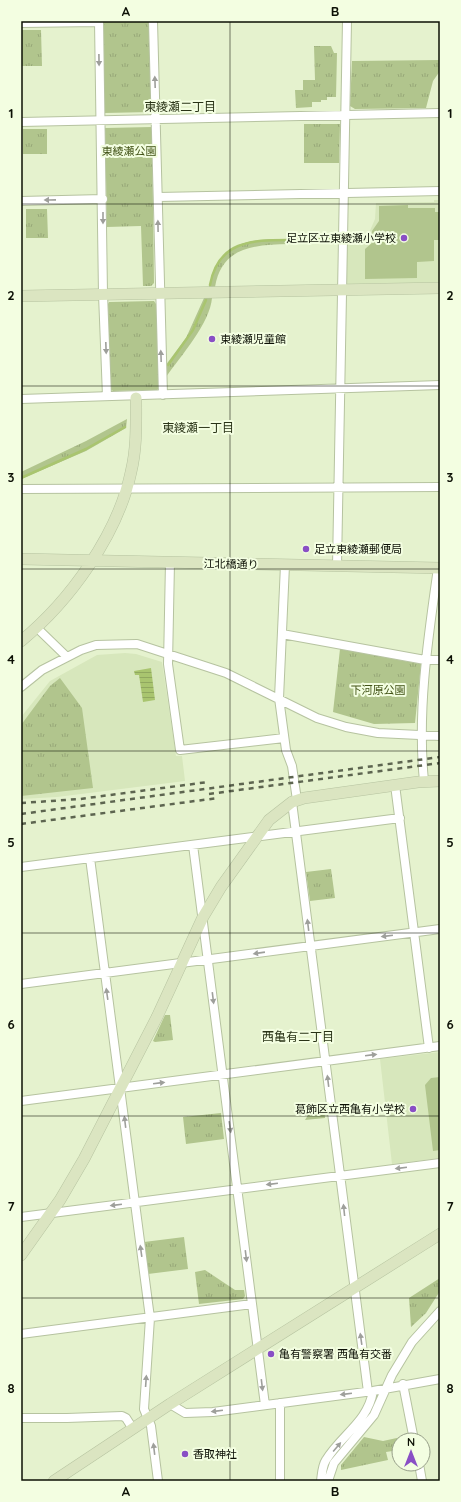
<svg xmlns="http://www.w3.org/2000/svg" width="461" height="1502" font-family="Quicksand,'Noto Sans JP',sans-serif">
	<defs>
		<pattern id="grass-tufts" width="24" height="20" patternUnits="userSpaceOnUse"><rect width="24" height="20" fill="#b1c58d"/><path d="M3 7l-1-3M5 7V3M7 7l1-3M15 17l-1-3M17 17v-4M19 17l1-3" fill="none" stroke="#97a878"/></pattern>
		<pattern id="water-rules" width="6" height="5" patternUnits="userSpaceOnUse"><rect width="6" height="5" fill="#a9c56f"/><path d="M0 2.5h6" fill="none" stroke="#90a85f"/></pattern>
	</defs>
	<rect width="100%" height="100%" fill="#e5f2ce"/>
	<!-- built -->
	<path fill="#d7e7bc" d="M434,200H440V283L346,284V245L369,244V233L375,219L376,203L434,202Z
		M125,653L136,654L162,662L176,756H182L185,781L57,797L21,799V717L50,681L97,655Z
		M440,1052V1158L392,1164L380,1059Z"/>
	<!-- grass -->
	<path fill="url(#grass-tufts)" d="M102,21H149L151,112L104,113Z
		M21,30H41L42,66H21Z
		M314,46H331L334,53H337L336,97H327V100H321V102H312V107L296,108L295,90H303V80H315Z
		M440,60V71L433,81L426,108L355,109L350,106L352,61Z
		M304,124H340L339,163H304Z
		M152,127L154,283L151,286H143L141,226L107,227L105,128Z
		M23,129H47V154H23Z
		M26,209H47L48,238H26Z
		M338,238V244C322,244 305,244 289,244C255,245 222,246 215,287H209C220,243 244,239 286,239C303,238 321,238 338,238Z
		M204,298H212C210,323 181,356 166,377L165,366L186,338Z
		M154,301L156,304L160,387L157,390L113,391L110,389L108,304L109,302Z
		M127,419L126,428L86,451L21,479V472L86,441Z
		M340,649L421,664L415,723L374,724L333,712Z
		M60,678L82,708L93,788L21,796V725L50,686Z
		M331,869L335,898L310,901L306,872Z
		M165,1015H170L173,1040L155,1042L153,1041Z
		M324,1103L325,1118L305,1120L310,1112L303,1108V1105Z
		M221,1113L224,1139L186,1144L183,1117Z
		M184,1237L188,1269L148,1274L144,1242Z
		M205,1270L235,1290H244L245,1296L243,1299L199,1304L195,1272Z
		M440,1278V1291L426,1313L411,1327L409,1298Z
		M406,1436L407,1440H399V1450L386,1452L388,1460L341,1470V1465L364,1437L383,1441Z"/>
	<!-- pitch -->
	<path fill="#b1c58d" d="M408,205V208H435V212H440V240H434V261L417,262V278L365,279V249L373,242L372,231L379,221V206Z
		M440,1077V1150L433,1151L425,1085L431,1078Z"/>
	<!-- water -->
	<path fill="url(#water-rules)" d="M151,668L155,700L143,702L139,675H135L134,671Z"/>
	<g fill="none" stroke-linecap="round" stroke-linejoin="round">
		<!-- stream -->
		<path stroke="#a9c56f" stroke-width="2.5" d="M210,285C218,241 251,240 288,240C305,240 321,239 338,239
			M168,365L193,330L206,300
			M21,478L86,449L125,427"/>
		<!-- street casing -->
		<g stroke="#b6c3a0" stroke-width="10">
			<path id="street" d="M99,21L103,294L107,396
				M153,21L163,395
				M21,23L99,22
				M21,122L440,113
				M158,197L440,191
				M21,201L103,199
				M21,399L440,385
				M21,489L440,487
				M170,562L168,664L180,750L284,738
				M285,565L279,698L286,750L292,766L297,800
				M337,566L347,21
				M36,627L67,657
				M282,634L425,660H440
				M21,687L42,670L81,650L96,645L137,644L226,673L317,718L346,727L378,733L440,736
				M424,781C417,711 428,638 438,568
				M395,785L429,1048
				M292,802L368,1392
				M193,845L265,1405
				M90,858L150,1318L144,1409L151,1426L158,1481
				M21,867L400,818
				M21,984L440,929
				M21,1101L440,1046
				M21,1217L440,1163
				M21,1334L252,1304
				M403,1384L414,1440
				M280,1403V1481
				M170,1404L185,1413L213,1412L373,1391L440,1379
				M21,1418H67L122,1416L126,1418L133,1429
				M419,1464L422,1481
				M321,1481C322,1474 322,1466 326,1460C341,1435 368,1422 373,1391
				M328,1481L334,1463L374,1415L392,1375L412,1342L440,1311"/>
		</g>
		<!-- secondary casing -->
		<g stroke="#b6c3a0" stroke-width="12">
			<path id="secondary" d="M21,296L440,288
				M21,559L440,568
				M21,641C70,601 118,534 131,472C137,447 136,423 136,398
				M21,1255L60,1200L84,1159L157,1017L203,917L221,887L269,820L292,802L304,798L418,782L440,781
				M54,1481L170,1404L440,1234"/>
		</g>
		<!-- street -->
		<use href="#street" stroke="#fff" stroke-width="8"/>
		<!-- secondary -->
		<use href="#secondary" stroke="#dbe5c1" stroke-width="11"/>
		<!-- rail -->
		<path stroke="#5d6550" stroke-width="2.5" stroke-dasharray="5 5" stroke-linecap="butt" d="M209,794L440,763
			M21,803L80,799L208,782
			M21,814L440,757
			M21,824L218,798"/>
	</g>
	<!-- one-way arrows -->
	<defs><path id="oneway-solid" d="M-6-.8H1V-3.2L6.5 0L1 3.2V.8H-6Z"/></defs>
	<g fill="#9e9f9b">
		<use href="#oneway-solid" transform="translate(99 60) rotate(89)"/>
		<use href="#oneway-solid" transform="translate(155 82) rotate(-92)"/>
		<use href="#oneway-solid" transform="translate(50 200) rotate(179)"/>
		<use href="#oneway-solid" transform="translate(103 218) rotate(90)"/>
		<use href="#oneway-solid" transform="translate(158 226) rotate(-91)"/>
		<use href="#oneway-solid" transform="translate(106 348) rotate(88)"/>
		<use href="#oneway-solid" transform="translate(161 356) rotate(-92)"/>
		<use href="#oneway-solid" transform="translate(308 925) rotate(-97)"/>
		<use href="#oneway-solid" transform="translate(387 936) rotate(173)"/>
		<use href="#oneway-solid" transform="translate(259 953) rotate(172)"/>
		<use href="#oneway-solid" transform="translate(107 994) rotate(-98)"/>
		<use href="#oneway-solid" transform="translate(213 998) rotate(83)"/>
		<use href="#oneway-solid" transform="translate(371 1055) rotate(-7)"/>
		<use href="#oneway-solid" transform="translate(328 1081) rotate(-97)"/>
		<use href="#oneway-solid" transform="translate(159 1083) rotate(-7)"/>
		<use href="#oneway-solid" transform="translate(125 1122) rotate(-97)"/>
		<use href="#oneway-solid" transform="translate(230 1127) rotate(82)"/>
		<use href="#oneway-solid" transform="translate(401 1168) rotate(173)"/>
		<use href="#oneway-solid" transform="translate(272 1184) rotate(173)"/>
		<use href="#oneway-solid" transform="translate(116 1205) rotate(173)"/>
		<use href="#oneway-solid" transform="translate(344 1210) rotate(-96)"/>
		<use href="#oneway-solid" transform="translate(141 1251) rotate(-98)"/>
		<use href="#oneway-solid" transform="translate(246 1256) rotate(83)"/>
		<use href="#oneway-solid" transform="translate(361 1339) rotate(-98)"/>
		<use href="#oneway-solid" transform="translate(146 1381) rotate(-86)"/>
		<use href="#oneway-solid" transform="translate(262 1385) rotate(83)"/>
		<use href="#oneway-solid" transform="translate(346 1394) rotate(173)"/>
		<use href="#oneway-solid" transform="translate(217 1411) rotate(173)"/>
		<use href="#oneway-solid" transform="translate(337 1447) rotate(-50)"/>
		<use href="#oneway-solid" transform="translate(154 1449) rotate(-97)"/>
	</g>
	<!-- grid -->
	<path fill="none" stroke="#0c1005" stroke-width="1" stroke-opacity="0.55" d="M230,21V1481M21,204H440M21,386H440M21,569H440M21,751H440M21,933H440M21,1116H440M21,1298H440"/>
	<!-- markers -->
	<g fill="#894fc5" stroke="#f3fee1" stroke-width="1.5">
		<circle cx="404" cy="238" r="4"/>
		<circle cx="212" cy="339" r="4"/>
		<circle cx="306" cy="549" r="4"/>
		<circle cx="413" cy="1109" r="4"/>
		<circle cx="271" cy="1354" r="4"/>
		<circle cx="185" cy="1454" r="4"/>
	</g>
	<g text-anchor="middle" stroke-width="4" stroke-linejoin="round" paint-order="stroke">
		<!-- park labels -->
		<g font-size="11" fill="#425317" stroke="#f3fee1">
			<text x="129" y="155">東綾瀬公園</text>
			<text x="378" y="694">下河原公園</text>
		</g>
		<!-- poi labels -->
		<g font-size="11" fill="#0c1005" stroke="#f3fee1" text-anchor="start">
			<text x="396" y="242" text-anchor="end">足立区立東綾瀬小学校</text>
			<text x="220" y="343">東綾瀬児童館</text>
			<text x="314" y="553">足立東綾瀬郵便局</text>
			<text x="405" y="1113" text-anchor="end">葛飾区立西亀有小学校</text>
			<text x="279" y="1358">亀有警察署 西亀有交番</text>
			<text x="193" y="1458">香取神社</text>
		</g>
		<!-- street labels -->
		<g font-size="11" fill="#0c1005" stroke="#f3fee1">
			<text transform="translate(231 564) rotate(1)" y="4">江北橋通り</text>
		</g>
		<!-- neighbourhood labels -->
		<g font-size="12" fill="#293316" stroke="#f3fee1">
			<text x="180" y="111">東綾瀬二丁目</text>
			<text x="198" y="432">東綾瀬一丁目</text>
			<text x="298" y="1041">西亀有二丁目</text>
		</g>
	</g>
	<!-- border -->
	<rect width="461" height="1502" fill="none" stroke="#f3fee1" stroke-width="44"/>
	<!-- north arrow -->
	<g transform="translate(411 1452)"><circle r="19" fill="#f3fee1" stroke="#979f89"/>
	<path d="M0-3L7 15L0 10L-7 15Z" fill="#894fc5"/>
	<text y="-6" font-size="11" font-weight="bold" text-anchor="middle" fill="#0c1005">N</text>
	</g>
	<rect x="22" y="22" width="417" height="1458" fill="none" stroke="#0c1005" stroke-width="1.5"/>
	<g font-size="13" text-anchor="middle" font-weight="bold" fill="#0c1005">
		<text x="126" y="16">A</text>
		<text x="335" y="16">B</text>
		<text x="11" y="118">1</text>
		<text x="450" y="118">1</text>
		<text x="11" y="300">2</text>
		<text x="450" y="300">2</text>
		<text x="11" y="482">3</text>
		<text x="450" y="482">3</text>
		<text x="11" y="664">4</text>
		<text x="450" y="664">4</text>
		<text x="11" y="847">5</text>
		<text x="450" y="847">5</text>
		<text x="11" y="1029">6</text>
		<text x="450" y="1029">6</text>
		<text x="11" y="1211">7</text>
		<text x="450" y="1211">7</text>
		<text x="11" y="1393">8</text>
		<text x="450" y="1393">8</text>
		<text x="126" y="1496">A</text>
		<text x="335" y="1496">B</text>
	</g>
</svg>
